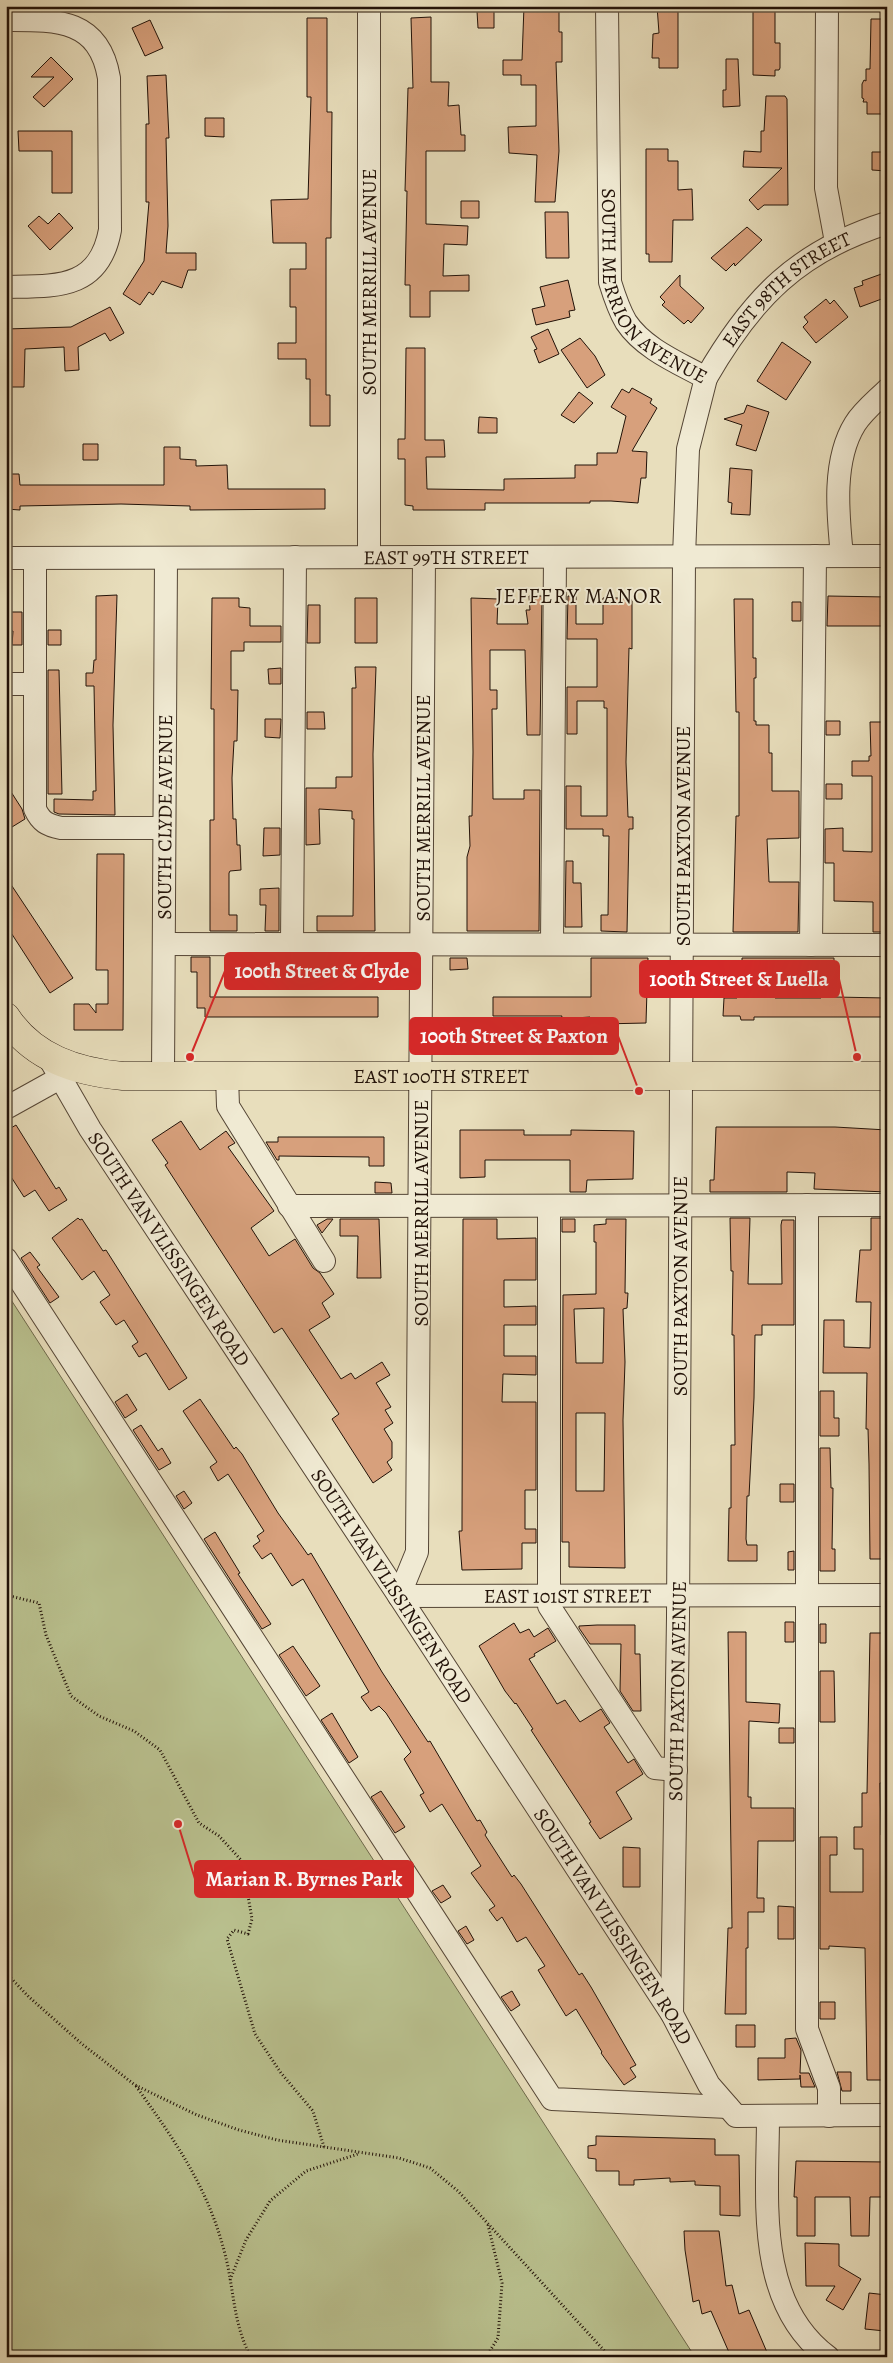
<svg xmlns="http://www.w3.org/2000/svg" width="893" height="2363" font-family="Alegreya,serif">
	<rect width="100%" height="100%" fill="#e8debc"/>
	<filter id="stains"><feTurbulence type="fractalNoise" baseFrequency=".004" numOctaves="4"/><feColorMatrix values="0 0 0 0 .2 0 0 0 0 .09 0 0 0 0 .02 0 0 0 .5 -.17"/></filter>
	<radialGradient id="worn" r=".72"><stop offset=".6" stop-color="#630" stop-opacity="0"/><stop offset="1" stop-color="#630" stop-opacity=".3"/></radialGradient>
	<!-- green -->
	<path fill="#b9c08e" stroke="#6e694b" d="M6,1292L695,2357H6Z"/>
	<!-- building -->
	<path fill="#d7a07c" stroke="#221208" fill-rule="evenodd" d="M524,6H559V32H562V62H556L559,151L555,202H535L537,155L509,153L508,127L536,126V85H521V75H503V60H522Z
		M657,6H678V68H659V58H652L653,34L659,33Z
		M753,6H775V43H780V68L779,70H775V76L753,75Z
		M477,11H494V28H478Z
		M431,17V82H449L448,106L459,105L461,135H465V151H426V224L468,226L467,245L444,244L443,276L469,275V291H430V317H410V285H405L407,191H405L408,88H413L411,18Z
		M307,18H327V112H332L331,222V238H326V395H330V426H310V379H306V359H278V343H296V307H290V269H306V243H273L271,200L308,199L311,97H307Z
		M871,19H887L886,114H867V102H863L864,99L862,98V84L864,80L866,81V69H870Z
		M150,20L163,48L145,56L132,28Z
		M51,57L73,79L44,107L33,97L54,77H31Z
		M726,59H738L740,106L723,107V90H726Z
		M166,75L169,138H166L168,226L166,253H196V270H188L182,288L162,281L153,295L149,292L140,305L123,294L144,261L149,202H146V124H149L147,76Z
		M766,96H785L787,99L788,205H764L758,210L749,200L782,168L743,167L744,151L761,152V131H764Z
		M205,118H224V137L205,136Z
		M18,131H72V193H52V151H19Z
		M646,149H668V161H678V190L692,189L693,220H673L672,262H649V254H646Z
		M872,152H887V171L872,170Z
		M461,201H479V218H461Z
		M545,212H568L569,258H546Z
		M59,213L73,228L50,250L28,226L39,216L48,224Z
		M747,227L762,240L735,266L734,263L726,271L711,258Z
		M887,272V297L860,307L854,288L863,285L862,281Z
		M680,275V286L704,308L691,323L688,320L684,324L662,305L665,302L660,297Z
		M568,280L575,310L569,311L570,317L536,325L532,309L545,306L540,287Z
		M826,299L830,304L834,300L848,317L816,343L803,327L808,322L804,317Z
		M110,307L124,333L110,341L105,333L78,347L79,370L65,371L64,347L25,349L24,387H6V329L71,327Z
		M548,329L559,354L539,363L534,350L537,349L531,337Z
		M580,338L595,356L605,375L587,388L561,350Z
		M782,342L811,362L786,400L757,381Z
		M406,348H425V440H444L445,457H426L427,489L504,490V479L575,478V465H597V453H617L626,416L611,407L622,389L629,393L632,388L652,399L650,403L657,408L632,451L647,452L646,478H641L638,503L611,501H590V503H485V510H413V506L405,505V459H398V439H405Z
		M579,392L593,403L574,423L561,415Z
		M747,405L769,412L756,451L736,445L742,425L724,419L744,413Z
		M479,417L497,418V433H478Z
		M83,444H98V460H83Z
		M164,447H180V459L196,460V466L227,465L228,489H325V509L190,510V506L121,504L20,506V510L6,509V474H19L20,485H164Z
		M730,468L752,470L750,515L731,514L732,503L728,502Z
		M117,595L113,725L115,815L59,814L54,812V799L93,800V791H96L94,686H86V673H93L94,660H96V596Z
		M529,596H542L540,735H527L525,650H490V690H497V709H492L493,799H524V790H540L539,931H467V857L470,846L469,816H472L473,752L471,598L498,599L497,624H528L526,610H530Z
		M568,596H576V624H603V598H630L632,601V649L629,648L626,762L628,817H633V829H629L627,932L601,931V915H608L609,836H603V829H566V786H581V816H607V708H604V701H577V734H567V687H597V639H567Z
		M828,596L887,597V626H827Z
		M212,598H239V607L250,608V626H281V642H244V651H231V690H238L237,741H234L232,778L233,819H236L237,845H240L241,870L230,871L229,873V915H237V931H210V820H214V709H211Z
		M355,598H377V643H355Z
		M734,599H753V658H756V678H754V721H756V725H769V753H772V791H799V838L767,839L769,882H799L798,932H733L736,816H739V712H736Z
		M792,602H801V621H792Z
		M308,605H320V643H307Z
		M6,612H22V645H12L13,631H6Z
		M48,630H61V645H48Z
		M355,667H376L373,754L375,931H317V916H353L354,819H352V811L319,809L320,844L306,845V788H336V777H352V688H356Z
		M281,668V684H269L268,669Z
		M48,670H59L62,794H48Z
		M307,712H324L325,729H307Z
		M265,719H281L280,738L265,737Z
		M826,721H840V735H826Z
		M870,722H887V932H873V902L834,901V863H825V829L843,828V851L872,852V776H852V761H869V756H871Z
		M6,784L22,809L25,819L12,827L6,818Z
		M826,784H842V799H826Z
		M264,828H280V855L263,856Z
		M97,854H124L123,1030H74V1004H89L96,1013V1004H108V970H96Z
		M566,861H573V883H581L582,927H565Z
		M6,877L73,978L50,993L6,925Z
		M279,888V931H265L266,905H260V889Z
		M191,957H210V997H378V1017H205V1008H197V972H191Z
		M450,958H467L468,969L450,970Z
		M591,958H648L646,1023L601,1024V1022H590V1017L561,1019L562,1016H493V997H591Z
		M742,958H834V997L887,998V1017H754V1020H741L740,1016H723L724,998H737L738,995H742ZM776,971H821V998H775Z
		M181,1121L200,1150L226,1131L235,1143L228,1147L274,1211L251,1228L269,1256L295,1239L313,1268L320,1273L334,1294L322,1303L330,1317L309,1330L341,1379L351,1373L355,1379L382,1362L390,1375L376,1383L391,1407L385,1410L393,1423L384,1429L392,1442V1458L387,1462L392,1470L373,1483L332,1419L339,1414L282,1328L274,1333L165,1165L168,1163L152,1140Z
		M16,1125L56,1189L59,1187L67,1200L49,1211L35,1190L24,1197L6,1169V1131Z
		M716,1127H835L887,1130V1192L814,1189L815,1173L787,1172V1192H710V1180H714Z
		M460,1130H524V1135H571V1130L634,1131L633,1179L587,1180L586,1192H570V1160H485V1177L460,1178Z
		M278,1137H384V1166H369V1157L279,1156V1160H277L266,1142H278Z
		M375,1182L391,1183L392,1193H375Z
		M78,1218L80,1220L82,1219L103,1251L106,1250L187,1378L169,1390L146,1353L139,1357L132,1346L138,1342L124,1320L116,1325L100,1302L110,1295L94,1271L82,1280L52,1238Z
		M730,1218H750L748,1284H782L781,1225L782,1220H794V1325H762V1335H755L754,1398L749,1496H747L746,1539L747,1545H757V1561H728L729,1508H731V1445H735L734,1335H732L733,1271H731Z
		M871,1218H887L885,1445H887V1559H870L869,1464L868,1429H866L867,1373H823L824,1320H844V1347L870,1348L871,1302H856L860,1250H871Z
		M327,1219H333L322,1233L317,1225Z
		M340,1219H379L381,1278H357L358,1236H340Z
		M463,1219H497V1239L536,1238V1280H504V1307L536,1306V1325H504V1356H536V1375L503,1374L502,1402H536V1490H525V1529H536V1543H522V1569L462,1570L459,1531H462V1521Z
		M562,1219H575V1232H562Z
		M606,1219H626L625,1293H628L627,1308L623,1309L625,1362L623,1420L625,1568L569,1567V1542H562L563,1295L596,1294V1242H594V1225L606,1224ZM604,1308L603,1363H576L574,1309ZM576,1413H605L604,1491H576Z
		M30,1252L40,1265L37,1267L59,1297L50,1303L21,1258Z
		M820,1391H834V1418H839V1436H820Z
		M127,1394L137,1410L125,1418L115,1402Z
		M200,1399L234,1449L236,1447L242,1454L278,1513L301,1545L308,1555L311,1553L382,1672L428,1742L430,1741L477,1821L480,1820L487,1832L485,1835L512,1877L514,1875L521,1884L579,1975L582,1973L591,1987L636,2065L630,2068L636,2077L624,2085L601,2053L602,2052L576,2009L566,2016L538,1970L545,1966L526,1937L517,1942L502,1917L497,1921L489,1910L495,1906L471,1873L481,1866L442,1804L430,1812L420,1795L424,1793L404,1759L411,1752L386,1713L379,1706L371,1711L361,1697L369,1692L303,1579L292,1586L271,1553L262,1559L253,1546L260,1541L257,1536L264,1531L228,1474L218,1481L210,1467L217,1462L183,1411Z
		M141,1425L158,1451L162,1448L171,1463L159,1470L133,1430Z
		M820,1448H830L831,1488H833L832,1549H835V1571H820Z
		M780,1484H794V1502H780Z
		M184,1491L192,1503L184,1509L176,1496Z
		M215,1532L240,1573L238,1574L271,1624L262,1629L204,1539Z
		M794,1551V1570H788V1552Z
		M785,1622H794V1642H785Z
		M514,1623L520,1633L529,1629L534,1637L548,1628L556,1641L534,1654L535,1656L529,1659L549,1691L557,1704L565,1700L580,1722L601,1709L610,1723L604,1727L628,1763L634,1759L643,1774L616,1792L632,1819L600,1839L589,1823L591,1822L531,1730L533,1729L516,1703L515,1704L505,1691L479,1646Z
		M820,1624H826V1643H820Z
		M597,1625H635V1654H640L641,1711H633L620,1691L621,1644H590L579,1628V1626Z
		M728,1632H746V1702L780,1704L779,1723L749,1721L748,1797H751V1808H794V1841H758L757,1898H764V1912H748V1948H746V2014H725L728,1928H732Z
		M870,1633H887V1741H885V1750H883V1783H880L881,1835H885L883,1929L885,2033H887L885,2080H867L865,1948L829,1946V1949H820V1837H837V1855H830V1892H863V1849H854V1827H862V1793H867Z
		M293,1646L320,1686L306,1696L279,1655Z
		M820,1671H834L835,1722H820Z
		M332,1713L358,1757L349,1763L321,1720Z
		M779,1728H794V1743H779Z
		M381,1791L405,1827L395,1833L371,1797Z
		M623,1847L640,1848V1887H623Z
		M443,1885L451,1897L441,1903L432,1891Z
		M778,1906L794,1907V1939H778Z
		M466,1926L474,1940L467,1944L458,1931Z
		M512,1991L520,2005L511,2011L501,1997Z
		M820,2002H835V2019H820Z
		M736,2025H755V2047H736Z
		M796,2038L801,2050L800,2073H809L815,2087H801L800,2075V2079L758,2080V2058H785V2039Z
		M837,2072H851V2091H842Z
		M596,2136L715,2139V2155H739L740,2216L720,2215V2186L695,2185V2181L670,2182V2178L634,2180V2185H619V2171H596V2159L588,2158V2146L596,2145Z
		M796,2161L887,2162V2197H870L869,2236H851L850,2197H815V2236H797V2197H794Z
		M684,2231H719L726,2286L732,2285L739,2314L749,2310L769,2357H731L711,2311L702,2314L699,2300L693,2302L685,2250Z
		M805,2243L839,2244V2266L861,2279L843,2310L826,2300L835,2286H806Z
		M869,2293L887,2295L885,2331L865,2329Z"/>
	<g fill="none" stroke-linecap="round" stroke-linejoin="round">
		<!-- minor casing -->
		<g stroke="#544535" stroke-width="24">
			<g id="minor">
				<path id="s1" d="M607,6L610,282C614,295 619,310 626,322C644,349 679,363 706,378L688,449L684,557L678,1617L672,2014"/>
				<path d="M827,6L826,188L836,242"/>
				<path d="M6,20C55,20 99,18 109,78L110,230C99,290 56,286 6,287"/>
				<path id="s2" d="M706,378C752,298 798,251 887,223"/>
				<path d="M842,556C838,515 832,461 855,424C863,411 877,400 887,390"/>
				<path d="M369,557V6"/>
				<path id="s3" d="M424,557L417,1552L399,1596L887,1595"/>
				<path id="s4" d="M6,558L887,556"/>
				<path d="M35,558V809C41,822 47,825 61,828H164"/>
				<path d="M6,684H35"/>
				<path d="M164,944L887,945"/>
				<path d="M292,944L295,557"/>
				<path d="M552,944L555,557"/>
				<path d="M811,945L815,556"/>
				<path id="s5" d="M48,1056L90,1129L399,1596L672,2014L709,2085L736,2116L887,2115"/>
				<path id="s6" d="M163,1076L166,558"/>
				<path d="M227,1076L228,1106L324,1261"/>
				<path d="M6,1108L60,1078"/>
				<path d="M807,1205V2029L829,2088V2116"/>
				<path d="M289,1206L887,1205"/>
				<path d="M549,1206V1606L655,1768L676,1770"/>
				<path d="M6,1259L552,2099L728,2107"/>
				<path d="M768,2116C768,2197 754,2302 828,2357"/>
			</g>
		</g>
		<!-- major casing -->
		<g stroke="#221208" stroke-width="29">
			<g id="major">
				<path id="s7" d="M6,1017C33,1058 77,1072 123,1076H887"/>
			</g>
		</g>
		<!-- path -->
		<path stroke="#221208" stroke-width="3" stroke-dasharray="1 2.5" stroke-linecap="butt" d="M6,1595L39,1603L46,1635L71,1696L99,1716L134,1731L160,1750L199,1823L219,1836L242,1861L252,1919L248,1934L234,1930L227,1939L255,2034L281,2073L313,2111L324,2147
			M6,1973L29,1997L82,2044L135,2085L197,2115L239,2130L277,2140L399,2158L430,2168L458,2191L610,2357
			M136,2086C175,2141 208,2187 225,2254C234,2288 233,2325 251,2357
			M230,2280L246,2240L270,2201L306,2171L358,2154
			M486,2357L498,2338L502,2283L488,2225"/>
		<!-- minor -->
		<use href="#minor" stroke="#f0ead3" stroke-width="22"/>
		<!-- major -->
		<use href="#major" stroke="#e8debc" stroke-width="28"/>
	</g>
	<g text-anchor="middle" stroke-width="4" stroke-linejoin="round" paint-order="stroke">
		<!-- street labels -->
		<g font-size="20" fill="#221208" stroke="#f0ead3">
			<text transform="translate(369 282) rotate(-90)" y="7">SOUTH MERRILL AVENUE</text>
			<text dy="7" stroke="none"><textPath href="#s1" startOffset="300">SOUTH MERRION AVENUE</textPath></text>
			<text dy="7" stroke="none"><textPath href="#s2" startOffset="122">EAST 98TH STREET</textPath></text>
			<text dy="7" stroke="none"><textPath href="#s4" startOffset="440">EAST 99TH STREET</textPath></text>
			<text transform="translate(423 808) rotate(-90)" y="7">SOUTH MERRILL AVENUE</text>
			<text dy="7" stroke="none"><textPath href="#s6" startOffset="259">SOUTH CLYDE AVENUE</textPath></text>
			<text transform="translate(683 836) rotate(-90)" y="7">SOUTH PAXTON AVENUE</text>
			<text dy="7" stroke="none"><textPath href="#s7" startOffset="454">EAST 100TH STREET</textPath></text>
			<text transform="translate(421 1213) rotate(-90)" y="7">SOUTH MERRILL AVENUE</text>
			<text dy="7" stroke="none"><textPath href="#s5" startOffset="228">SOUTH VAN VLISSINGEN ROAD</textPath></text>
			<text transform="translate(680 1286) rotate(-90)" y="7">SOUTH PAXTON AVENUE</text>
			<text dy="7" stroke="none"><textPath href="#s5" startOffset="632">SOUTH VAN VLISSINGEN ROAD</textPath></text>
			<text dy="7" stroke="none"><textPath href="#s3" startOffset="1211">EAST 101ST STREET</textPath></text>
			<text transform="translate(677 1691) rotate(-89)" y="7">SOUTH PAXTON AVENUE</text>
			<text dy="7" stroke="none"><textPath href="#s5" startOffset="1038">SOUTH VAN VLISSINGEN ROAD</textPath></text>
		</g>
		<!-- neighbourhood labels -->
		<g font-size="21" letter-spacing="1" fill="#221208" stroke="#f0ead3">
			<text x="579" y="603">JEFFERY MANOR</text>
		</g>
	</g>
	<!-- callouts -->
	<path fill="none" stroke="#d62828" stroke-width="2" d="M190 1057L225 971M857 1057L839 979M639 1091L618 1036M178 1824L195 1879"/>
	<g fill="#d62828" stroke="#f0ead3" stroke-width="2">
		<circle cx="190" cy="1057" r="5"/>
		<circle cx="857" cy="1057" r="5"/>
		<circle cx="639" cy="1091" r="5"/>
		<circle cx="178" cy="1824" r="5"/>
	</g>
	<g fill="#d62828" stroke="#d62828" stroke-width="2">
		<rect x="225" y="953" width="195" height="36" rx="5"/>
		<rect x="640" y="961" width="199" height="36" rx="5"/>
		<rect x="410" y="1018" width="208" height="36" rx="5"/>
		<rect x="195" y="1861" width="218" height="36" rx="5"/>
	</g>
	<g font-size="21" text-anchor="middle" font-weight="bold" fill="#fff">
		<text x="322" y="978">100th Street &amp; Clyde</text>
		<text x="739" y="986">100th Street &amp; Luella</text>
		<text x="514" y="1043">100th Street &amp; Paxton</text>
		<text x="304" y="1886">Marian R. Byrnes Park</text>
	</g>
	<!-- margin -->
	<rect width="893" height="2363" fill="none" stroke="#e8debc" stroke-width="25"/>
	<rect x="8" y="8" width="878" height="2348" fill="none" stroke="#221208" stroke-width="2.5"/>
	<rect x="12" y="12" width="868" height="2338" fill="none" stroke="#221208"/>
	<rect width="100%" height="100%" filter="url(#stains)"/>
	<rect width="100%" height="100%" fill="url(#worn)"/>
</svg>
